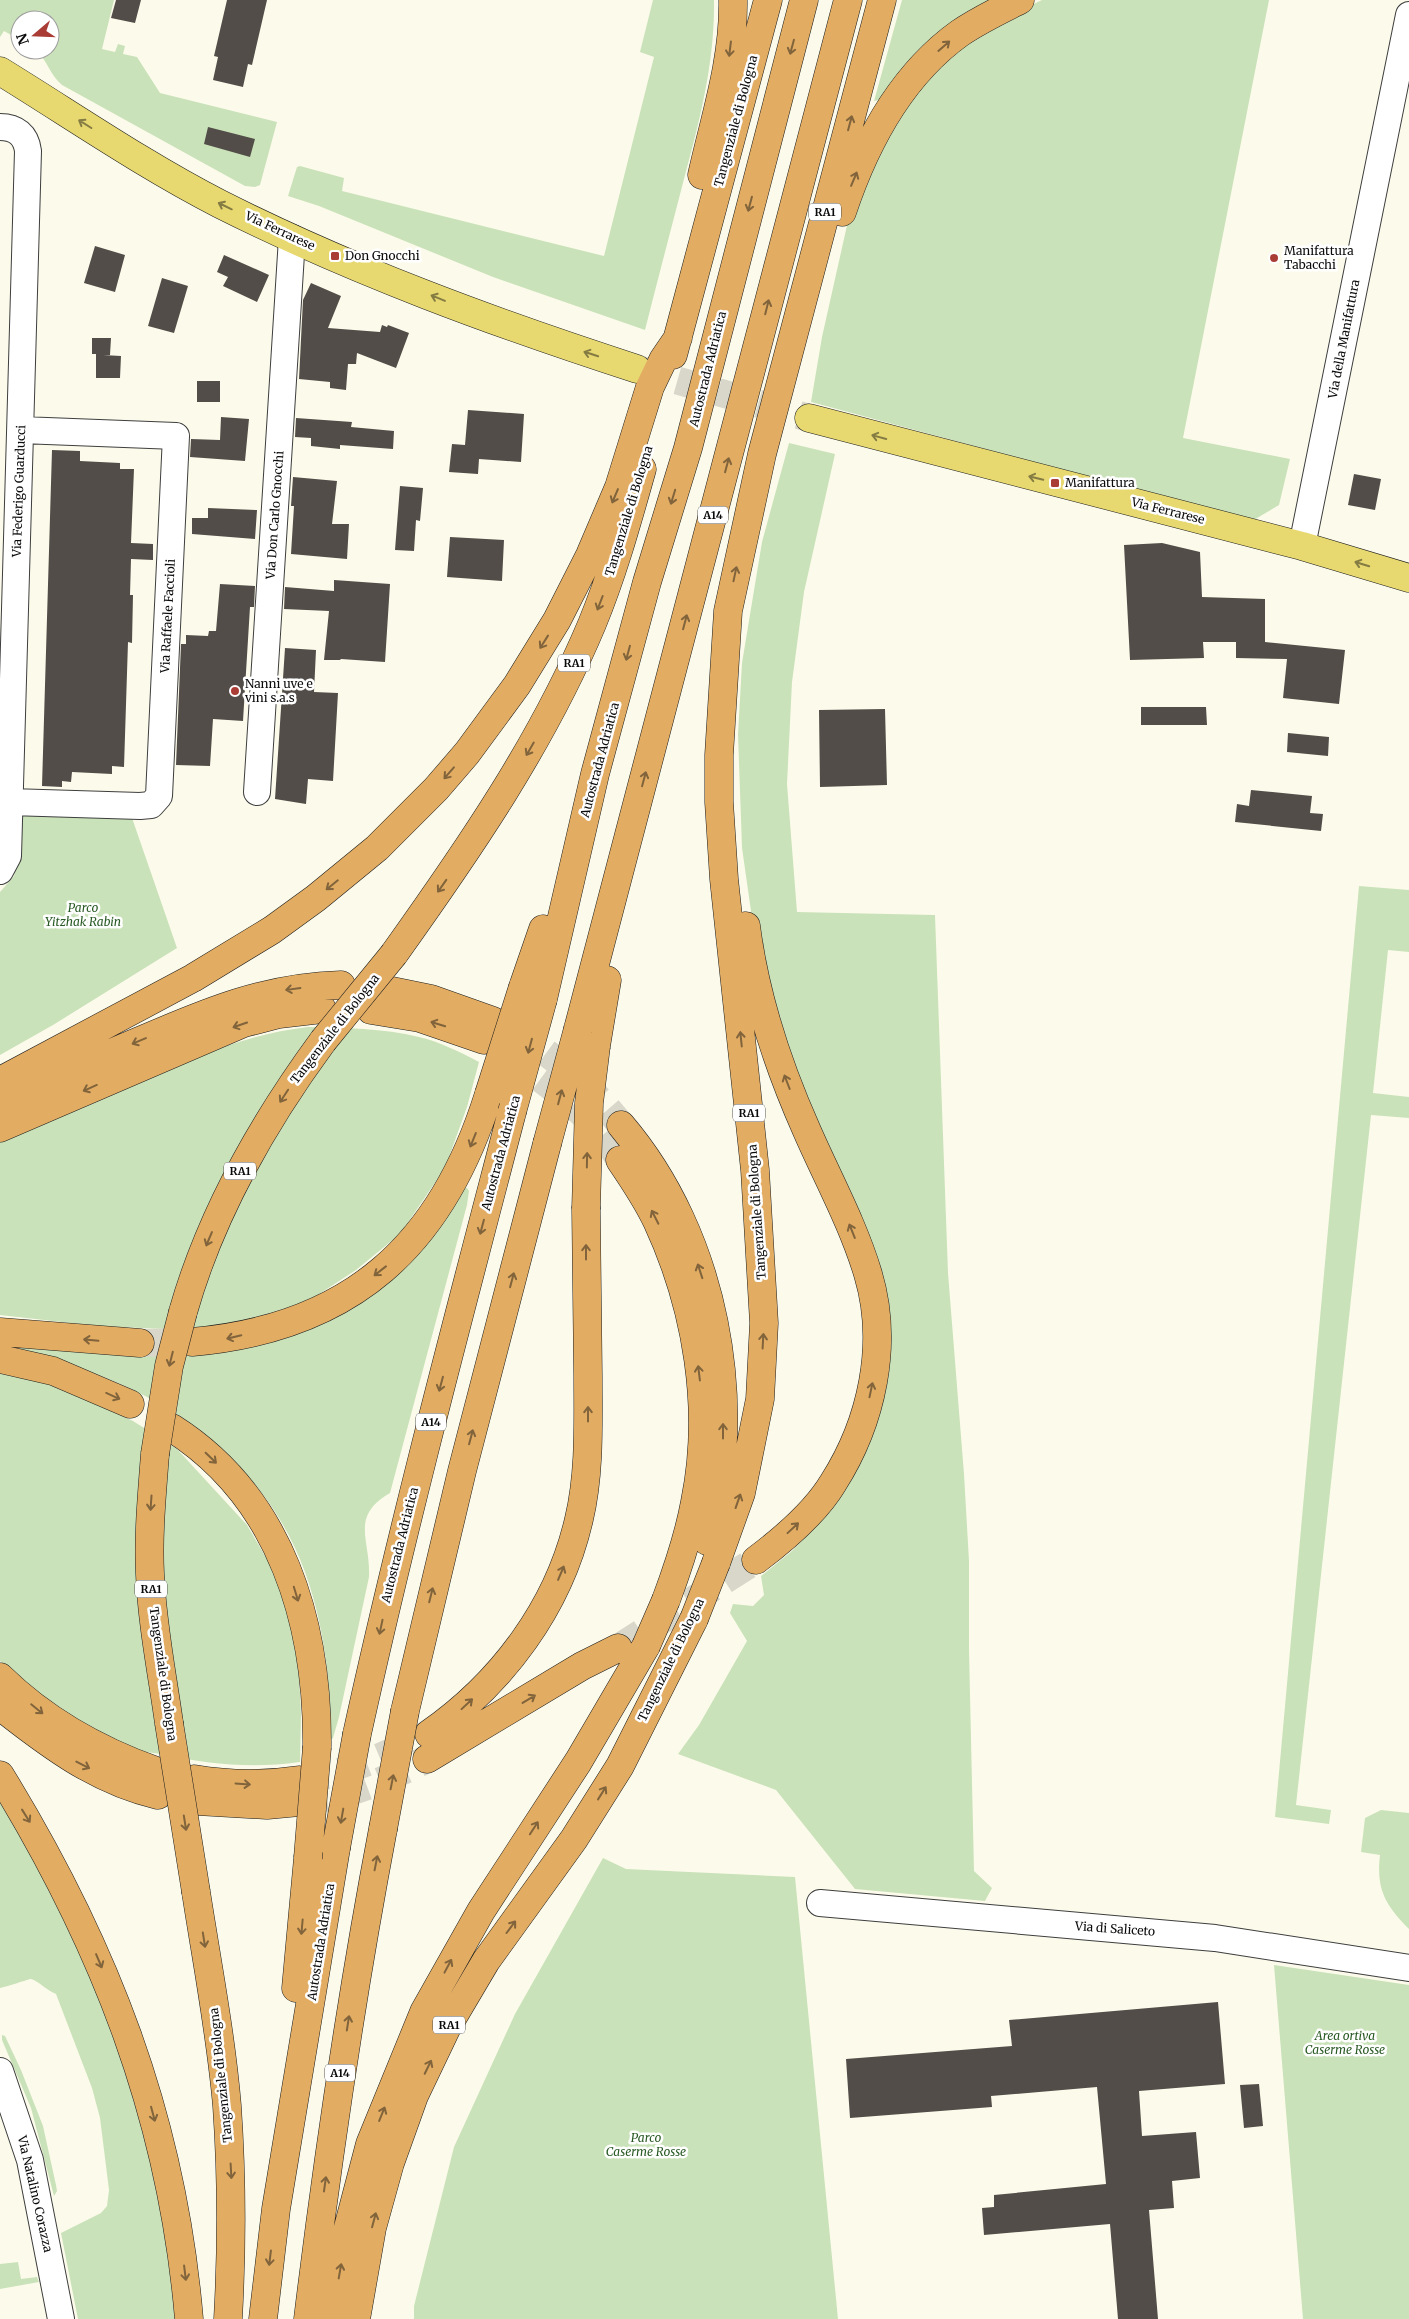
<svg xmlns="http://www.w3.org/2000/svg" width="1409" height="2319" font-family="Merriweather,serif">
	<rect width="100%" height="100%" fill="#fcfbeb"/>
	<!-- green -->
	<path fill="#cae2b9" d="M0,0H114L102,49L115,52L118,44L125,46L123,54L137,57L160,93L277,122L260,185L255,187L245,186L62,85C50,75 47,60 36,50H50V20H20V40L4,31L0,37Z
		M653,0H714C715,61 700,120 684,179C671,229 658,279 645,330L493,277L319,206L288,196L297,167L300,166L344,178L342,191L604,256L654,57L640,52Z
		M902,0H998L880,100L874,101Z
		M1042,0H1269L1183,438L1290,459L1279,505L1252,521L811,402L822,337L848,221L901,111L942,60L1021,10Z
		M789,443L835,454L804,592L792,682L787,784L797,912L935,915L948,1273L964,1474L969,1561V1650L974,1871L992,1888L985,1901L855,1889L776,1790L678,1754L699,1725L747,1641L730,1613L733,1604L753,1606L764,1595L761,1576L792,1551L825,1517L855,1473L872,1432L885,1345L826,1153L758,960L742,848L738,734L742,663L762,542Z
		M11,809L131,815L177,948L53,1025L0,1055V892L14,876L16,866Z
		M1359,886L1409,890V952L1388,950L1373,1093L1409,1097V1118L1371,1115L1296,1805L1331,1810L1329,1824L1275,1817Z
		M308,1027C345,1028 383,1028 419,1037C440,1042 460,1052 479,1062L467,1107L445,1168L400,1234L356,1270L310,1300L268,1316L221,1328L186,1330L97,1326L0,1315V1142C48,1119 97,1098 146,1077C200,1055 249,1034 308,1027Z
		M464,1188H467L469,1191L467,1205L390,1493C349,1517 371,1540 369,1577L339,1717L333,1738L330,1740C328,1716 329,1692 327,1668C323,1636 316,1602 305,1572C259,1446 140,1375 14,1351L15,1344L124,1353L166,1354L379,1288L408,1266L439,1228Z
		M0,1372L65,1389L133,1421L177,1449L247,1525L275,1573L298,1650L301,1715L300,1762C252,1769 207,1764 160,1754C149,1752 136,1751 126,1747C82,1729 35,1693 0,1661Z
		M0,1793L97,1982L154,2157L177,2319H78L61,2233L101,2213L107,2206L109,2190L100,2118L92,2088L56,1994C48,1991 38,1981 31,1979C29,1979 6,1987 0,1988Z
		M1381,1810L1409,1813V1929C1385,1905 1376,1889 1380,1855L1361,1852L1365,1818Z
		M603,1858L626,1869L795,1877L838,2319H414V2306L454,2147L515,2014Z
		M1274,1965L1409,1985V2319H1303Z
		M2,2035L5,2036L21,2070L43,2126L56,2185L57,2191L54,2196L31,2108L2,2040Z
		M18,2262L21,2279L37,2277L39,2282L0,2289V2264Z"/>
	<!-- building -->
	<path fill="#524d48" d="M116,0H141L135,23L111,18Z
		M227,0H267L252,65L248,64L243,87L213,80L218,57L214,56Z
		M208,127L255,139L250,157L204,144Z
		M95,246L125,255L115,292L84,283Z
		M224,255L269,275L257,302L223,286L228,277L217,272Z
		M162,278L188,286L174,333L148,326Z
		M311,283L341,296L328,328L380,332L382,325L387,327L388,325L409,333L396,368L357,353L356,364H348L346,390L330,388V382L299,379L303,300Z
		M92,338H111L110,355H103L121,356L120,378H96V354H92Z
		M197,381H220V402H197Z
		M468,410L524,414L521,462L479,459L478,474L449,472L452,444L465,445Z
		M221,417L249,419L245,461L190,457L191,439L220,440Z
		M296,418L352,422L351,427L394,431L393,449L340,445V449L311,446V438L295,437Z
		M52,450L80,451V461L120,463V469H134L131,543L153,544V560L131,559L130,595H133L132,643L128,642L124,767L112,766V774L72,772L71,782L62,781V787L42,786Z
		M1354,474L1381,479L1375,510L1348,505Z
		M293,477L337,481L332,524H349L347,559L291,554L294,506H291Z
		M400,486L423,488L420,521L416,520L414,551L395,550Z
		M208,508L257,510L255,539L192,534V518H208Z
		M450,537L504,540L502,581L447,577Z
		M1162,543L1200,552L1202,597L1265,599V642L1345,650L1339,704L1283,698L1287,659L1236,658V642H1203L1204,658L1130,660L1124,545Z
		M334,580L390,584L385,662L341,659L340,660H324L329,611L284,609L285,587L334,591Z
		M220,584L255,586L254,607H250L243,721L213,719L210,766L176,765L181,644H186V635L208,636L209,631H216Z
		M285,648L316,650L314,692L338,693L333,781L308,779L306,804L275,799Z
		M1141,707H1206L1207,725H1141Z
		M885,709L887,785L820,787L819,710Z
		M1288,733L1329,737L1328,756L1287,752Z
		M1251,790L1312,796L1310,813L1323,814L1321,831L1235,822L1237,804L1249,806Z
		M1218,2002L1225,2084L1139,2091L1142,2136L1196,2132L1200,2178L1172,2181L1174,2208L1149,2210L1158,2319H1118L1110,2224L984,2235L982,2208L994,2207V2195L1106,2184L1097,2087L991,2096L992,2107L850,2118L846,2059L1012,2046L1009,2020Z
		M1259,2084L1263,2126L1244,2128L1240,2085Z"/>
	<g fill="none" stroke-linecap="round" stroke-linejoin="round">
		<!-- major-tunnel -->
		<path stroke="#d8d7c9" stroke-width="28" stroke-dasharray="28 14" stroke-linecap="butt" d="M637,369L809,418"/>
		<!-- highway-tunnel -->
		<path stroke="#d8d7c9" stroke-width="28" stroke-dasharray="28 14" stroke-linecap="butt" d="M511,1030C555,1055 590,1086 621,1125
			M506,1055C547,1081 595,1117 620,1160
			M140,1343L192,1342
			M618,1648L756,1560
			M299,1780C347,1774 387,1755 429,1734
			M299,1802C344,1799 388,1779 427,1759"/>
		<!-- minor casing -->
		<g stroke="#3e3e3e" stroke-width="28">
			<path id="minor" d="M0,127C16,127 26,135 28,151L8,856L0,871
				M1302,546L1409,15
				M257,792L292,238
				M10,802L140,806L151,805L159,796L176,436L21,430
				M820,1903L1215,1938L1409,1968
				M0,2071L30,2160L61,2319"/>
		</g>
		<!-- major casing -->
		<g stroke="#1c1c1c" stroke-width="29">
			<path id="major" d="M0,71C73,116 144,165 220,204C353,271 495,323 637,369
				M809,418L1302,546L1409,578"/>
		</g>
		<!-- highway casing -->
		<g stroke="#1c1c1c" stroke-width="29">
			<path id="highway" d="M702,175C715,117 734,61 733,0
				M842,212C865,143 900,76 960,33C979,20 1000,10 1020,0
				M673,355L768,0
				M746,926C755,997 778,1066 807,1131C828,1179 853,1224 868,1274C889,1344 872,1422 833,1483C815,1513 784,1539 756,1560
				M394,954C469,849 542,743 592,624C613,573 627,522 642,469
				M523,987L543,929
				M387,990L431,999L493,1021
				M543,999L595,774L647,582L688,448L804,0
				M371,1010L420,1018L484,1040
				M578,1029L848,0
				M596,1046L607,980
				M0,1081L193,978L272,930L316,898L377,848L436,789L467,753L517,685L557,620L590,555L619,487L650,387L663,360L678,338
				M0,1103C47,1082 94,1060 142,1040C209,1011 267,987 341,985
				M621,1125C715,1235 746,1403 707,1541
				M0,1128L244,1023L279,1014L322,1009
				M620,1160C633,1179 647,1200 657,1221C697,1307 714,1409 695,1502C689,1535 678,1568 666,1600
				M183,1312C211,1213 262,1124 323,1041
				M0,1332L140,1343
				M192,1342C352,1328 442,1245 489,1094
				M0,1359L53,1371L130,1404
				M172,1428C282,1498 318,1624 317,1747
				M155,1454C152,1494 148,1534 150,1574C152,1624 162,1673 169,1723
				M716,1563L741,1493L760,1399L764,1323L755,1170L724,879L719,802V755L728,611L762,454L882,0
				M0,1677C45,1721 97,1750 156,1771
				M0,1706C48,1744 97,1781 158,1795
				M405,1711L462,1471L547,1144
				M357,1734C403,1525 458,1319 512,1112
				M429,1734C502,1683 559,1607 579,1519C590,1473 588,1423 588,1376C587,1320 587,1265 586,1209
				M427,1759L582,1666L618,1648
				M0,1775C105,1946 172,2118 189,2319
				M194,1779C229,1785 265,1785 299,1780
				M197,1801L267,1805L299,1802
				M196,1892C207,1963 221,2035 227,2106C232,2178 232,2248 228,2319
				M296,1988L308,1858
				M263,2319L276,2209L336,1848
				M308,2319C328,2155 352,1992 383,1829
				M332,2319L345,2239L370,2144L424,2012L481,1911L578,1762L646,1646
				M356,2319L372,2228L390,2163L414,2096L447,2027L486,1961L574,1839L620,1766L694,1619"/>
		</g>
		<!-- minor -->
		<use href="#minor" stroke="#fff" stroke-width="26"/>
		<!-- major -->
		<use href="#major" stroke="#e7d870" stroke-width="28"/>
		<!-- highway -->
		<use href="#highway" stroke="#e2ac63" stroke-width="28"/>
		<!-- highway-bridge casing -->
		<g stroke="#1c1c1c" stroke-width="29" stroke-linecap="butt">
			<path id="highway-bridge" d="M323,1041L394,954
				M489,1094L523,987
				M512,1112L543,999
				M547,1144L578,1029
				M586,1209L589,1103L596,1046
				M155,1454L169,1366L183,1312
				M694,1619L716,1563
				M646,1646L666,1600
				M169,1723L196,1892
				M383,1829L405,1711
				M336,1848L357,1734
				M308,1858L317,1747"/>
		</g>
		<!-- highway-bridge -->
		<use href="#highway-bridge" stroke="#e2ac63" stroke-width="28"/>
	</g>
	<!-- one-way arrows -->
	<defs><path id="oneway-shaft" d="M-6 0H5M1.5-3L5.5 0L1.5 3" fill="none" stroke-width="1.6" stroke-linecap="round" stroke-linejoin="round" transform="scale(1.25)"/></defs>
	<g stroke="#81643b">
		<use href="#oneway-shaft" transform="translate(944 46) rotate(-41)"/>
		<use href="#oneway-shaft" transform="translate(792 47) rotate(105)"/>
		<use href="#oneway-shaft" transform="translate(730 49) rotate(97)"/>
		<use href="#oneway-shaft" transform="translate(850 123) rotate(-75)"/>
		<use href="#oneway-shaft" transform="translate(854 179) rotate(-67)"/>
		<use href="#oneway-shaft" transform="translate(750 204) rotate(105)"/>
		<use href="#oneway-shaft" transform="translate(767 307) rotate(-76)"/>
		<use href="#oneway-shaft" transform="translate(727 465) rotate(-75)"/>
		<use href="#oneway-shaft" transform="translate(615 496) rotate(113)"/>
		<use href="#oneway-shaft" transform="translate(673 497) rotate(107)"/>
		<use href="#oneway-shaft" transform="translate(735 574) rotate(-78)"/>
		<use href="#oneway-shaft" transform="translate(600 603) rotate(111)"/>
		<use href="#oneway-shaft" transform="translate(685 622) rotate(-75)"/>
		<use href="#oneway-shaft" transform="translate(544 642) rotate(122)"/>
		<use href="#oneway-shaft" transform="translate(628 653) rotate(105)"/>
		<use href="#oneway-shaft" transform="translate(530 749) rotate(120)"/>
		<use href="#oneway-shaft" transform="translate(449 773) rotate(131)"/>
		<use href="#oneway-shaft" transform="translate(644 779) rotate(-75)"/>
		<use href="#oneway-shaft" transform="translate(332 885) rotate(141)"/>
		<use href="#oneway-shaft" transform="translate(442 886) rotate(125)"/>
		<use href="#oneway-shaft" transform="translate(293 989) rotate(172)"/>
		<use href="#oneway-shaft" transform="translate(438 1024) rotate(-163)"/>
		<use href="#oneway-shaft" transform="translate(240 1025) rotate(161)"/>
		<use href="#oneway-shaft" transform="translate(741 1039) rotate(-96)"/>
		<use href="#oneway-shaft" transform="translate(139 1041) rotate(157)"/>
		<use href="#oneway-shaft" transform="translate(530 1046) rotate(105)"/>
		<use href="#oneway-shaft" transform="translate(787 1082) rotate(-111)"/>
		<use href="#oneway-shaft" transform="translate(90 1088) rotate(156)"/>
		<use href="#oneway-shaft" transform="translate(284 1096) rotate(123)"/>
		<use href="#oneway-shaft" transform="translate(560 1097) rotate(-75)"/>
		<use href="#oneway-shaft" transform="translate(473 1140) rotate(112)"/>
		<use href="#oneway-shaft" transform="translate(587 1160) rotate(-89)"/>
		<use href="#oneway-shaft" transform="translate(655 1217) rotate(-117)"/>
		<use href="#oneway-shaft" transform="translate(482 1227) rotate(105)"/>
		<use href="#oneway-shaft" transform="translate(852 1231) rotate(-112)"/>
		<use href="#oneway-shaft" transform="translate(209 1239) rotate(113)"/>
		<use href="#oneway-shaft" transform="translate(586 1252) rotate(-90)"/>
		<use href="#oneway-shaft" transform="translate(380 1271) rotate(142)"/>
		<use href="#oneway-shaft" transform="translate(700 1271) rotate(-108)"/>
		<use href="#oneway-shaft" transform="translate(512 1280) rotate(-75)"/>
		<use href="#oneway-shaft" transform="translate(234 1337) rotate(167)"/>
		<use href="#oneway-shaft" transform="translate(91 1340) rotate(-175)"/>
		<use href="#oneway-shaft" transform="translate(763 1341) rotate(-87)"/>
		<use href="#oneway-shaft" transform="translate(171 1359) rotate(104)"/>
		<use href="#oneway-shaft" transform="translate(699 1373) rotate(-97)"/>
		<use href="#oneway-shaft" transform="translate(441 1384) rotate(105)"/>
		<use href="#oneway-shaft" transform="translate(871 1390) rotate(-78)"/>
		<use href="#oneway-shaft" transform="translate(113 1396) rotate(24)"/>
		<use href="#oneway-shaft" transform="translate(588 1414) rotate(-90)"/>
		<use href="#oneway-shaft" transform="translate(723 1431) rotate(-90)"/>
		<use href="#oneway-shaft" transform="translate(471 1437) rotate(-75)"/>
		<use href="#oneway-shaft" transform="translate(211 1458) rotate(44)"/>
		<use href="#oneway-shaft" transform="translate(738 1501) rotate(-71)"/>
		<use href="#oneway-shaft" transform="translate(151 1503) rotate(94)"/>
		<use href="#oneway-shaft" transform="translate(793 1528) rotate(-43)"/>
		<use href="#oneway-shaft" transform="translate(561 1573) rotate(-67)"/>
		<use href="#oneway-shaft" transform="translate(296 1594) rotate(73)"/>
		<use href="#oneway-shaft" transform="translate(431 1595) rotate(-76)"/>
		<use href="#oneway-shaft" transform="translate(381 1627) rotate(102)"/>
		<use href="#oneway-shaft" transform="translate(529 1699) rotate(-31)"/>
		<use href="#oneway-shaft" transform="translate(467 1704) rotate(-43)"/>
		<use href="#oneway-shaft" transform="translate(37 1709) rotate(39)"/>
		<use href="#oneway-shaft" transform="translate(83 1765) rotate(27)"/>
		<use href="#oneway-shaft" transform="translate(392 1782) rotate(-79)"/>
		<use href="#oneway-shaft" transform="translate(243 1784) rotate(4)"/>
		<use href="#oneway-shaft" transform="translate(602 1793) rotate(-58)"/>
		<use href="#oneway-shaft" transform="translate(26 1816) rotate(58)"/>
		<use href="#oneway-shaft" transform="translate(342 1816) rotate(100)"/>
		<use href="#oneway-shaft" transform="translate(185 1823) rotate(81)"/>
		<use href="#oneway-shaft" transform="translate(534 1828) rotate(-57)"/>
		<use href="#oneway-shaft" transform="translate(376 1863) rotate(-79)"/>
		<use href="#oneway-shaft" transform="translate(302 1927) rotate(95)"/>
		<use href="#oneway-shaft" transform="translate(511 1927) rotate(-53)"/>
		<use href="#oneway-shaft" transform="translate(204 1940) rotate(81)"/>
		<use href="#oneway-shaft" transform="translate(99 1961) rotate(67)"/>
		<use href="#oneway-shaft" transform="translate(448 1966) rotate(-62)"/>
		<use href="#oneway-shaft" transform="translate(348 2023) rotate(-81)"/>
		<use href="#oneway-shaft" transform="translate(428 2067) rotate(-64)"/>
		<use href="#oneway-shaft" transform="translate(153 2114) rotate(75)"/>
		<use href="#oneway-shaft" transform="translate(382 2114) rotate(-68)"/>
		<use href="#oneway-shaft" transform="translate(231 2171) rotate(87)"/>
		<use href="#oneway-shaft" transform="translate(325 2184) rotate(-82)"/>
		<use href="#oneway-shaft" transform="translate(374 2220) rotate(-75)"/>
		<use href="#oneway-shaft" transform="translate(270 2258) rotate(97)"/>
		<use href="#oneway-shaft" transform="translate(340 2271) rotate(-80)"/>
		<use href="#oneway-shaft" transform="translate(185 2273) rotate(83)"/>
	</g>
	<g stroke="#847c43">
		<use href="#oneway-shaft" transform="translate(85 124) rotate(-148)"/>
		<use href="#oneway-shaft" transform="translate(225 206) rotate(-154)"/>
		<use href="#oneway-shaft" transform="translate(438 298) rotate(-158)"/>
		<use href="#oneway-shaft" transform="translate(591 354) rotate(-162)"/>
		<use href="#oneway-shaft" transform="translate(879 437) rotate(-165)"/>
		<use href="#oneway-shaft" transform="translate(1036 478) rotate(-166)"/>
		<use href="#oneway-shaft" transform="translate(1362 564) rotate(-163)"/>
	</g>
	<!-- markers -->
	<g fill="#a93c35" stroke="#fff" stroke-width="2">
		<rect x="330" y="251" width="10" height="10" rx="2.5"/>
		<circle cx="1274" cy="258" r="5"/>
		<rect x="1050" y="478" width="10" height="10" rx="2.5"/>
		<circle cx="235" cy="691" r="5"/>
	</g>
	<g text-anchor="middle" stroke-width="5" stroke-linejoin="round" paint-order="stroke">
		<!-- shield labels -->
		<g fill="#fff" stroke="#545454" stroke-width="1">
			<rect x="809" y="203.5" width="32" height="17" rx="4"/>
			<rect x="698" y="506.5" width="30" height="17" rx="4"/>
			<rect x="558" y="654.5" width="32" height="17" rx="4"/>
			<rect x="733" y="1104.5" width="32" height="17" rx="4"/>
			<rect x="224" y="1162.5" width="32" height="17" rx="4"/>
			<rect x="416" y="1413.5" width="30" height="17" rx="4"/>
			<rect x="135" y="1580.5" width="32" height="17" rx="4"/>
			<rect x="433" y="2016.5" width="32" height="17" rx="4"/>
			<rect x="325" y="2064.5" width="30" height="17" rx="4"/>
		</g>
		<g font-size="11" font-weight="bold" fill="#0b0b0b">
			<text x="825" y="216">RA1</text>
			<text x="713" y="519">A14</text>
			<text x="574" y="667">RA1</text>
			<text x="749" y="1117">RA1</text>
			<text x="240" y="1175">RA1</text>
			<text x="431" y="1426">A14</text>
			<text x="151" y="1593">RA1</text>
			<text x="449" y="2029">RA1</text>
			<text x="340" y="2077">A14</text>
		</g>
		<!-- street labels -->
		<g font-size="12" fill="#0b0b0b" stroke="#fff">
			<text transform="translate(736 121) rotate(-75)" y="4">Tangenziale di Bologna</text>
			<text transform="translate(280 231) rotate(25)" y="4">Via Ferrarese</text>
			<text transform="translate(1344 339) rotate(-79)" y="4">Via della Manifattura</text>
			<text transform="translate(708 369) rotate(-76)" y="4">Autostrada Adriatica</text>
			<text transform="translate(19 491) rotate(-88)" y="4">Via Federigo Guarducci</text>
			<text transform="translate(629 511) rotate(-73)" y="4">Tangenziale di Bologna</text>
			<text transform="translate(1168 511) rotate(14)" y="4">Via Ferrarese</text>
			<text transform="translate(275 515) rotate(-86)" y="4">Via Don Carlo Gnocchi</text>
			<text transform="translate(168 616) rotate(-87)" y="4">Via Raffaele Faccioli</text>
			<text transform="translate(600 760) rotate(-75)" y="4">Autostrada Adriatica</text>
			<text transform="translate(335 1029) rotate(-52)" y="4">Tangenziale di Bologna</text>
			<text transform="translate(501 1153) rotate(-75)" y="4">Autostrada Adriatica</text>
			<text transform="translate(757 1212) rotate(-94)" y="4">Tangenziale di Bologna</text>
			<text transform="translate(400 1545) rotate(-76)" y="4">Autostrada Adriatica</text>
			<text transform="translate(671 1660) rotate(-64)" y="4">Tangenziale di Bologna</text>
			<text transform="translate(163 1674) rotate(82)" y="4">Tangenziale di Bologna</text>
			<text transform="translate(1115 1929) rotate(4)" y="4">Via di Saliceto</text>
			<text transform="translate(321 1942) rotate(-81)" y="4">Autostrada Adriatica</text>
			<text transform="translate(221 2075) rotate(-96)" y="4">Tangenziale di Bologna</text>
			<text transform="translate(35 2194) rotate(77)" y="4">Via Natalino Corazza</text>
		</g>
		<!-- poi labels -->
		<g font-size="12" fill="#0b0b0b" stroke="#fff" text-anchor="start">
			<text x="1284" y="255">Manifattura<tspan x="1284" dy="14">Tabacchi</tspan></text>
			<text x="345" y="260">Don Gnocchi</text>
			<text x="1065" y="487">Manifattura</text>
			<text x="245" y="688">Nanni uve e<tspan x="245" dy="14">vini s.a.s</tspan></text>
		</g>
		<!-- park labels -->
		<g font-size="12" font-style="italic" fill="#295924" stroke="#fff">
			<text x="83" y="912">Parco<tspan x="83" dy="14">Yitzhak Rabin</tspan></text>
			<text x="1345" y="2040">Area ortiva<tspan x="1345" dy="14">Caserme Rosse</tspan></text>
			<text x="646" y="2142">Parco<tspan x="646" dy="14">Caserme Rosse</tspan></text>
		</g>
	</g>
	<!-- north arrow -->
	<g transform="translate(35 35) rotate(251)"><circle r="24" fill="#ffffff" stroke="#9d9d9d"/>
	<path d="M0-4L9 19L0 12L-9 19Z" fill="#a93c35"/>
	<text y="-8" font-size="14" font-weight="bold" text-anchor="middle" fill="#0b0b0b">N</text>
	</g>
</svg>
